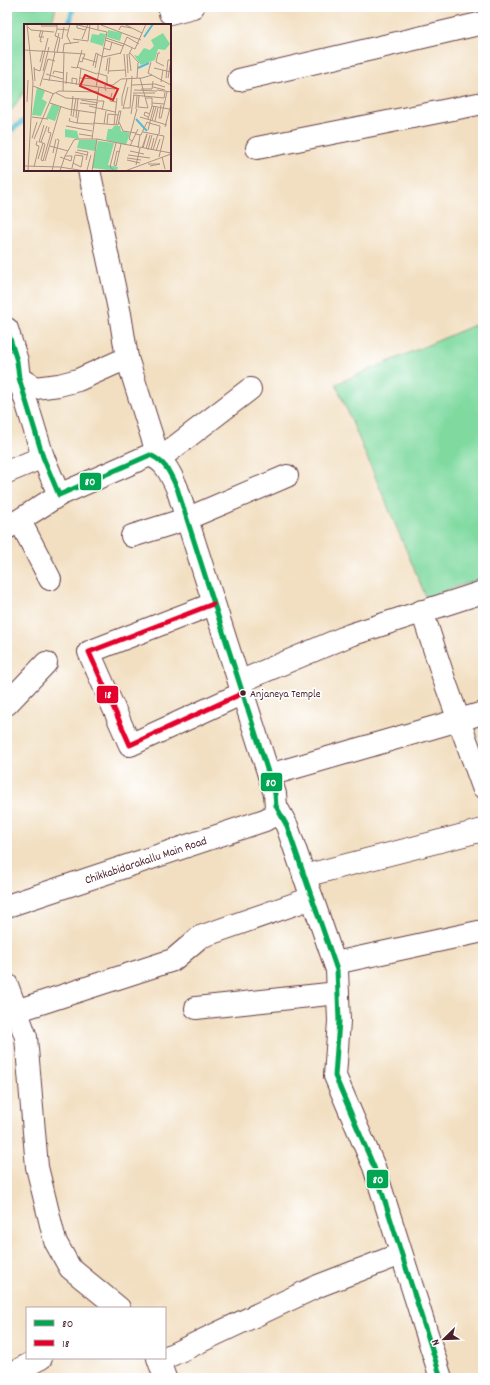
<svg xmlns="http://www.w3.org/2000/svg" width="490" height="1385" font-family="Dekko,sans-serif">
	<rect width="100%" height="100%" fill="#fff"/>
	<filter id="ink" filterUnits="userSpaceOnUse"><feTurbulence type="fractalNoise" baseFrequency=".025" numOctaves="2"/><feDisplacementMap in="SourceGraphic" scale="8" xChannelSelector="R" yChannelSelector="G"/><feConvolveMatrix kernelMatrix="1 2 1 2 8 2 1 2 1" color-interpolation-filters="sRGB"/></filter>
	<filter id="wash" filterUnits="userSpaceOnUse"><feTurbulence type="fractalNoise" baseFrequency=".012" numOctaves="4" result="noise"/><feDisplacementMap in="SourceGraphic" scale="16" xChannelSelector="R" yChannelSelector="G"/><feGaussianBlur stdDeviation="0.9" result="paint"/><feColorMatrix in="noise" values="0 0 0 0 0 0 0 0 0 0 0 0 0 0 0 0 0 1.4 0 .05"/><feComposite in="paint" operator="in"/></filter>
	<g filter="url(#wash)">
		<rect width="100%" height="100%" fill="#f2dfc1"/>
		<!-- green -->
		<path fill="#80daa0" stroke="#657c66" d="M7,7H56L51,25H25V90L11,111H7Z
			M482,322L483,578L426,597L336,384Z"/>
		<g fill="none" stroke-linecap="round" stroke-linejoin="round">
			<!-- stream -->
			<path stroke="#55bbd3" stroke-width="5.5" d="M69,25L73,7
				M7,133L25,120"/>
		</g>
	</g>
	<g filter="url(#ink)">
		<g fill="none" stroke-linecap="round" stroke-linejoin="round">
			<!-- minor casing -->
			<g stroke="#633c42" stroke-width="24">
				<g id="minor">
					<path d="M170,13L193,7"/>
					<path d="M239,80L483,23"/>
					<path d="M257,148L483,103"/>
					<path d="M89,170L120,314L127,358L159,459L250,389"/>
					<path d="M7,383L19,378L35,388L59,385L78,380L127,358"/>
					<path d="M7,472L43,457"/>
					<path d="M20,521L50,579"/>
					<path d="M7,528L59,495"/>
					<path d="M132,536L186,519L287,476"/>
					<path d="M213,604L89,652L130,745L243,693"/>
					<path d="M422,611L444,679L483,787"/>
					<path d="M7,704L46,663"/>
					<path d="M269,775L483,713"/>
					<path d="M304,876L483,830"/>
					<path id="s1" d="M7,906L265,820L274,815L276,806"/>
					<path d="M335,963L483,931"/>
					<path d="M7,985L26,1037L37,1167L55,1241L70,1268L119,1308"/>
					<path d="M196,1008L338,993"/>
					<path d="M16,1011L173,960L200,937L312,898"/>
					<path d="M158,1358L165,1378"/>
					<path d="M165,1358L318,1286L401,1254"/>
					<path d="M7,1376L41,1358"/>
				</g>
			</g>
			<!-- tertiary casing -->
			<g stroke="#633c42" stroke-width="24">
				<path id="tertiary" d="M7,329L17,361L19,378L43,457L59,495L150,455C166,462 170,473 177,488L275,794L276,806L287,826L337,970L339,1021L335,1076L374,1167L441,1378
					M239,682L350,635L483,592"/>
			</g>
			<!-- minor -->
			<use href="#minor" stroke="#fff" stroke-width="22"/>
			<!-- tertiary -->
			<use href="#tertiary" stroke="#fff" stroke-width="22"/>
			<!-- bus-1 casing -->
			<g stroke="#fff" stroke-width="8">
				<path id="bus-1" d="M7,329L17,361L19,378L43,457L59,495L150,455C166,462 170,473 177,488L275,794L276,806L287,826L337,970L339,1021L335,1076L374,1167L441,1378"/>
			</g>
			<!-- bus-2 casing -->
			<g stroke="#fff" stroke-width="8">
				<path id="bus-2" d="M213,604L89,652L130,745L243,693"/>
			</g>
			<!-- bus-1 -->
			<use href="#bus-1" stroke="#00a651" stroke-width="5"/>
			<!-- bus-2 -->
			<use href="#bus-2" stroke="#e4002b" stroke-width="5"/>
		</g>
	</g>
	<!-- markers -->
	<circle fill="#4a1f2b" stroke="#fff" stroke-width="1.5" cx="243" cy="693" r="3.5"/>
	<g text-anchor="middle" stroke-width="3.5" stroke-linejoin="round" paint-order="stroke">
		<!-- bus labels -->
		<g font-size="11" fill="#4a1f2b" stroke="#fff" text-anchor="start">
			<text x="250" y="697">Anjaneya Temple</text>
		</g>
		<!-- street labels -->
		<g font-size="12" fill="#4a1f2b" stroke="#fff">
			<text dy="4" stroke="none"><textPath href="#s1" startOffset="146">Chikkabidarakallu Main Road</textPath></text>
		</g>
	</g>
	<!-- overview -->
	<g transform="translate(24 24)">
		<rect width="147" height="147" fill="#f2dfc1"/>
		<path d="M84,6L98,9L96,17L83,13ZM76,9L82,10L79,22L66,18L68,10L75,11ZM139,9L146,20L141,26L134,25L131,36L117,41L110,31L114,32L120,24L126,26L130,22L127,16ZM13,63L21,67L18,75L23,78L17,92L8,91ZM28,80L36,83L31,97L22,94ZM90,102H96L97,107L106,109L102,121L82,116L84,105H88ZM41,105L53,107L55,115L41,113ZM55,116H73L71,127L53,124ZM74,117L90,119L84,141L94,143L93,147L68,144Z" fill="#80daa0"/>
		<path fill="none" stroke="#55bbd3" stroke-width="2" d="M120,13L129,0M114,44L125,39M112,95L123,107"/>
		<path fill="none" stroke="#af9285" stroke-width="1" d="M3,0L9,58L4,147M33,0V5L44,6M46,0L43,12L47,20M50,0L74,6M100,0L118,9M53,1V4L62,6M77,1L117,16M17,2H33M4,3L7,6L30,8M33,5L31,12L34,13L35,9M17,6L15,13H20M95,6L97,2L107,4M82,14L100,20M38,15L40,3M49,15L64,17L66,0M58,15L64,0M81,16L99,22M18,18L16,17L19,7M100,20L111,25L122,0M79,24L86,26L88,18M0,26L61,30L58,38L55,37M30,28L34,13L36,14L33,29M39,29L40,20L55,18M106,29L115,39M136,29H134L132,38L140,42M96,30L103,13L115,20M100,30L102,53M103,30L104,49M58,34L72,38M16,38L19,26M127,38L124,49L147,61M69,42L72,29L79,33L97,29M10,43L11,57M47,43L53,44L58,26M53,43L73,50M71,44L74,30M130,44L147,48M10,45L16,47L24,14M19,47L25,23M82,47L84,34M84,47L101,46M107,47L105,30L108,24M73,49L83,52V61M22,50L39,55M29,50L30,47L40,49M84,50L86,33M55,54L72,55M113,54L114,39M142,54L144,36H147M144,54L147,36M19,55L81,64V61H89L97,55L118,54L128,51M25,57L31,28M137,58L139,46M42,60L43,48M48,60V54L53,55L52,61M55,61L57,44M108,61L131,60L141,63M9,62L30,70M16,62L24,35L31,37M72,63L83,8L74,6V0M129,63L141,66M117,65H128L129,57M110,66L133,67M133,66L147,68M39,67L40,29M82,67L81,64L91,65M32,69L42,74L74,76M88,69L86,77L92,78M109,69H131M109,71L140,74L141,68M115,72L114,83L124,84L116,54M122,74H128V82L145,85M57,76L74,79M74,77H80L78,86M3,78L4,56M26,79L44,85L71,89M56,79L73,81M128,79L140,80M137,81L135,94H137L143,68M65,82L91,88M98,82V73L103,55M99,84H106L108,52M99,85L104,63M112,85L113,72M107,90L110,71M47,92L49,72M8,93L24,95M49,93L52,74M116,93L143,101M124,93L120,91L121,88L126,90M46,94L45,97L53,99L69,100M52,94L54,74M124,95L128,82M128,97L132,83M131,97L134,84M95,98L99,107L112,109M53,99L55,87M69,99L94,101L97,87M125,99L136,102L135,110M80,100L82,87M83,100L84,90L94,91M90,101L93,74M92,101L95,87H97M42,102L68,107M141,103L147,80M124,106L130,82M119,108L140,112L135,133M55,110L68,112M111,110L117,111L123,98L125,99M8,114L13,98M10,115L29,70L35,67L75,68M68,115L75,63M108,117L105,115L113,85M15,118H17L23,102M15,118L20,101M26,122L44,127M106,122L114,105M114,124L116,111M118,124L123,110L119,124M122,125L126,111M53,126L64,128L62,136M124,126L128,111M127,126L130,114M129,126L134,110M106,127L120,130M132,127L136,115M51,128L63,131M95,128L93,127L90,141L92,142L97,120M29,129L32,115M104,131L126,134M36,133L47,137L48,132H41M138,133L141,145M103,134L117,136M14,135L19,119M17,136L19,137L27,109L24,108L25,103M17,136L21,120L17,118M103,136L116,139M21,137L37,82M124,140H136L126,142M112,141L116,124M0,142L36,143M10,143L15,122L12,121L13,117M36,143L61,147M48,144L51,131L59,132L57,143L49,139M63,146L67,131M28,147L35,116L33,115M36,147L41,132L50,116L53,115H73L147,129M68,147L73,115M91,147L86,143L92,119M101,147L147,130"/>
		<path fill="#d62828" fill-opacity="0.15" stroke="#d62828" stroke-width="2" d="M61,51L94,65L89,76L56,62Z"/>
		<rect width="147" height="147" fill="none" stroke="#4a1f2b" stroke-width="2"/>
	</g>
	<g stroke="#fff" stroke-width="1.5">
		<rect x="79" y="472" width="23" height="19" rx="4" fill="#00a651"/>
		<rect x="96" y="685" width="23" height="19" rx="4" fill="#e4002b"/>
		<rect x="260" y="772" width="23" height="20" rx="4" fill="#00a651"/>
		<rect x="366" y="1169" width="23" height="20" rx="4" fill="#00a651"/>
	</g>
	<g font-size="11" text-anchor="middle" font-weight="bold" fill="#fff">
		<text x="90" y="485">80</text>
		<text x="108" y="698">18</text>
		<text x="271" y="786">80</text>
		<text x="378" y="1183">80</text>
	</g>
	<!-- margin -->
	<rect width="490" height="1385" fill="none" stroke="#fff" stroke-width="24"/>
	<!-- legend -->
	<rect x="26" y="1307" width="140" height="52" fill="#ffffff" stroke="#b7a5aa"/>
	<rect x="34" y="1320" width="20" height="6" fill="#00a651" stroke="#b7a5aa"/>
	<text x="62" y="1327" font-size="12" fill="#4a1f2b">80</text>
	<rect x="34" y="1340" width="20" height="6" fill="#e4002b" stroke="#b7a5aa"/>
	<text x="62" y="1347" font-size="12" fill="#4a1f2b">18</text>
	<!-- north arrow -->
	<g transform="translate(444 1339) rotate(247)" stroke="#ffffff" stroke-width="3" paint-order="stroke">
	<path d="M0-3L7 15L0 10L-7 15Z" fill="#4a1f2b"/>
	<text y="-6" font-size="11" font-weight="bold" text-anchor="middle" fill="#4a1f2b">N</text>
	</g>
</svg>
